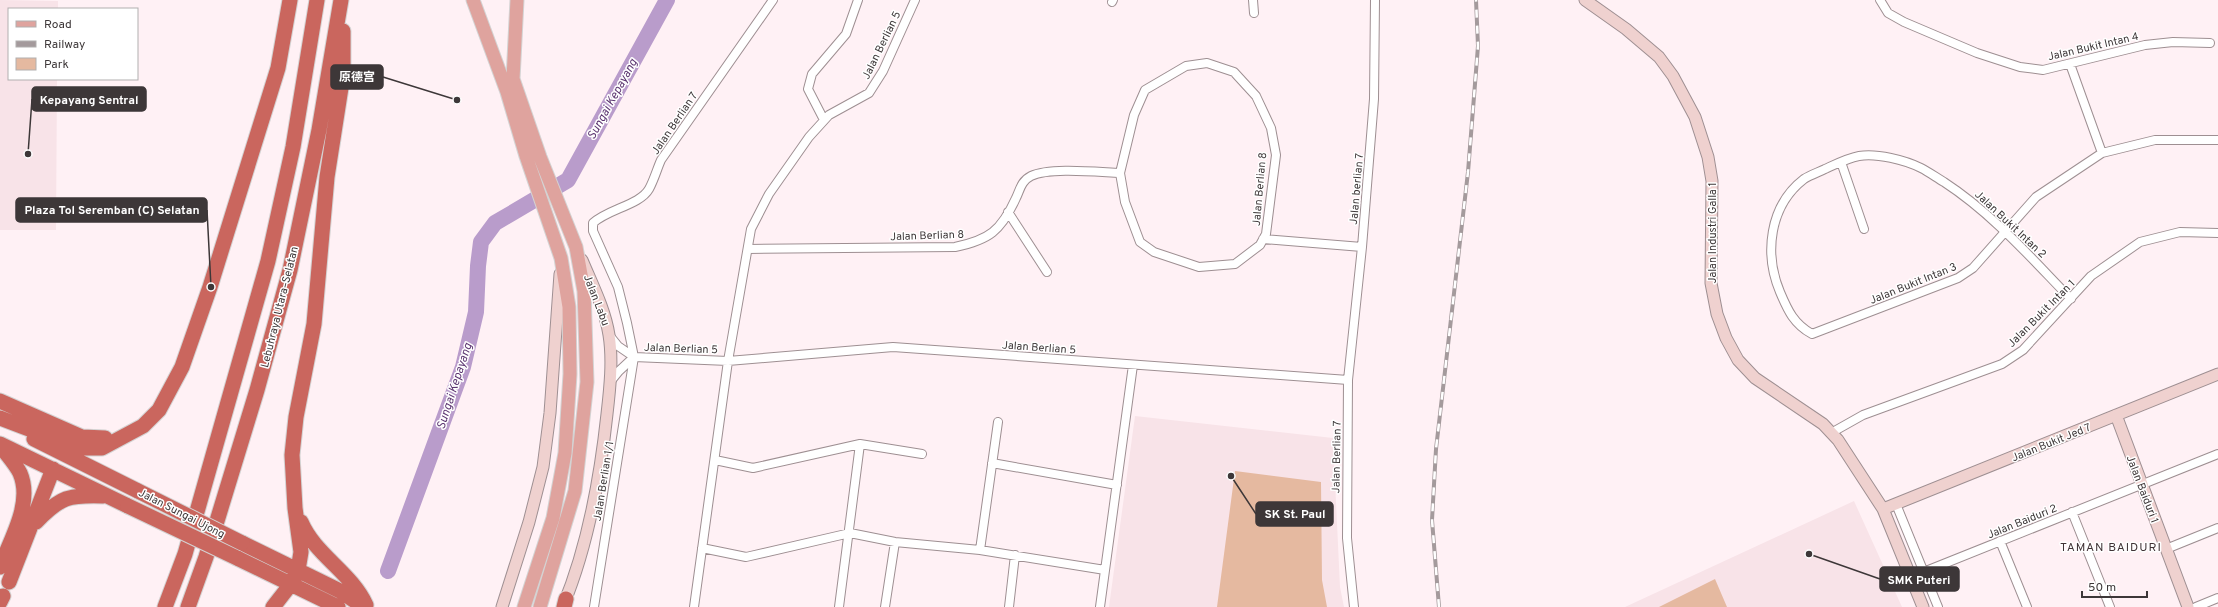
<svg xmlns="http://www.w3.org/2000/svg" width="2218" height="607" font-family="Overpass,'Noto Sans SC',sans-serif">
	<rect width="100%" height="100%" fill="#fff1f5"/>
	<!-- built -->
	<path fill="#f8e3e8" d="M0,0L58,1V9H9V79H57L56,230H0Z
		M1135,416L1333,438L1340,587L1344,607H1109Z
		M1854,501L1902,607H1625Z"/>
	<!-- green -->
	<path fill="#e5b9a0" d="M1235,471L1321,482L1322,580L1327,607H1217Z
		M1715,579L1727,607H1659Z"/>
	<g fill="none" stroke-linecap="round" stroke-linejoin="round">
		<!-- river -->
		<path stroke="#b99ccb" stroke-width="16" d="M388,571L463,367L476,312L478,266L481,242L495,223L568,180L667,0"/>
		<!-- street casing -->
		<g stroke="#9e8f92" stroke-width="10">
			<path id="street" d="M1253,0L1254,13
				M1880,0L1888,13L1904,22L1977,53L2020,67L2043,70L2145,45L2173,42L2210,43
				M1112,2L1113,0
				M1207,63L1234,72L1256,96L1271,128L1276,155L1266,234L1260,245L1235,264L1199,267L1154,252L1140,242L1125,202L1120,173L1134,115L1145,90L1186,66Z
				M2070,64L2102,153
				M824,120L808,89L812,74L846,34L858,0
				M1841,162L1864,229
				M1008,212L1047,272
				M1263,239L1362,247
				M748,249L955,247C989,240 1001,231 1016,198C1020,190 1021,181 1031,176C1050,167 1097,172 1120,173
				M2071,299C2031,258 1993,214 1944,182C1937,178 1929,172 1921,168C1905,160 1877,153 1859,156C1848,158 1836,164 1825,169C1819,172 1810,175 1804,179C1769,206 1764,254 1780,292C1788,311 1794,324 1812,334L1958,278L1973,268L2036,197L2102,153L2155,140H2218
				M610,336L618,346L634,357L728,361L893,347L1348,380
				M610,382L619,371L634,357
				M1831,433L1863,415L2002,364L2023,350L2091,276L2140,242L2180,232L2218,233
				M715,460L753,468L860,444L922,454
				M992,463L1117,485
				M1896,504L1938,607
				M2072,512L2110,607
				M2000,541L2027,607
				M702,548L746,557L850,533L895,542L980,550L1105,570
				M2166,549L2218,528
				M980,550L998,422
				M1911,577L2218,454
				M594,607L634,357L627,323L618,287L593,231V223C608,209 640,205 649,189C654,180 657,169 661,160L773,0
				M694,607L728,361L751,229L769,194L809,137L829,115L869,93L883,71L915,0
				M839,607L860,444
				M885,607L895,542
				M1009,607L1015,555
				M1100,607L1133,365
				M1354,607L1347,538L1348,380L1362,247L1374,99L1375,0
				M2196,607L2218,598"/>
		</g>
		<!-- secondary casing -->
		<g stroke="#9e8f92" stroke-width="13">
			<path id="secondary" d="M1585,0L1626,29L1659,57L1673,76L1695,117L1708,157L1712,181L1711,283L1717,314L1726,338L1738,360L1755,378L1823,424L1838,440L1883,509L1923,607
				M2116,415L2188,607
				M1883,509L2218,374
				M563,606C588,546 600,479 607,414C610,388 613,360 609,335C605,309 592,284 582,260
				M502,607L529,522L543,467L550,413L560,274"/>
		</g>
		<!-- primary casing -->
		<g stroke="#d4d3d3" stroke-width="15">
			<path id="primary" d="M473,0L507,92L526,156L561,258L569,307L570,374L565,453L553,518L524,607
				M517,0L513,79L540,157L576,247L584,291L587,382L575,491L540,607"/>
		</g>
		<!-- highway casing -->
		<g stroke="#d4d3d3" stroke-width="17">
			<path id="highway" d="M0,401L82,437L105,438
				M0,418L79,448H102L143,426L159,410L182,367L210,287L278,68L290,0
				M34,439L138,491
				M0,444L128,506
				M0,445C6,454 15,463 20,473C33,503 11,539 0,567
				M36,522C61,496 69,495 103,496
				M301,522C315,555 351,572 366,605
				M242,543L340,591L364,607
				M237,558L338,607
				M9,582L53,469
				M0,602L3,596
				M165,607L185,554L268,261L293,147L317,0
				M188,607L206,557L257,390L290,270L319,130L341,0
				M273,607L291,584L298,570L301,552L295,508L292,455L296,417L314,324L327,177L343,75V31
				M564,607L566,599"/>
		</g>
		<!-- street -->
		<use href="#street" stroke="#fff" stroke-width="8"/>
		<!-- secondary -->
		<use href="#secondary" stroke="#efd1cf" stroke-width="11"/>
		<!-- primary -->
		<use href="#primary" stroke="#dfa39e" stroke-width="13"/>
		<!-- highway -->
		<use href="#highway" stroke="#ca665e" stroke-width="15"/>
		<!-- rail casing -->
		<g stroke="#a49a9c" stroke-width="4">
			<path id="rail" d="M1439,607L1432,520L1436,449L1468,172L1478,46L1476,0"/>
		</g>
		<!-- rail -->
		<use href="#rail" stroke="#fff" stroke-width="2.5" stroke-dasharray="8" stroke-linecap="butt"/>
		<!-- highway-bridge casing -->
		<g stroke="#d4d3d3" stroke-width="17" stroke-linecap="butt">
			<path id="highway-bridge" d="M138,491L242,543
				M128,506L237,558"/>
		</g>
		<!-- highway-bridge -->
		<use href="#highway-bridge" stroke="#ca665e" stroke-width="15"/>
	</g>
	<g text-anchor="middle" stroke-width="3" stroke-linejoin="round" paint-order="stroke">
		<!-- street labels -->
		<g font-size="11" fill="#3d3738" stroke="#fff">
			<text transform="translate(881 45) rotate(-64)" y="4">Jalan Berlian 5</text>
			<text transform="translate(2093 46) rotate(-13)" y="4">Jalan Bukit Intan 4</text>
			<text transform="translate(674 123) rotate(-56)" y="4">Jalan Berlian 7</text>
			<text transform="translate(1259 189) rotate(-85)" y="4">Jalan Berlian 8</text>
			<text transform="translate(1356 189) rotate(-85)" y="4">Jalan berlian 7</text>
			<text transform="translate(2011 224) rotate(43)" y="4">Jalan Bukit Intan 2</text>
			<text transform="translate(1712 233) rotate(-90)" y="4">Jalan Industri Galla 1</text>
			<text transform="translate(927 235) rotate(-2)" y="4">Jalan Berlian 8</text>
			<text transform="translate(1913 283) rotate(-22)" y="4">Jalan Bukit Intan 3</text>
			<text transform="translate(597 300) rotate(69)" y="4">Jalan Labu</text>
			<text transform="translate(279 307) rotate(-76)" y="4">Lebuhraya Utara–Selatan</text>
			<text transform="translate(2041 313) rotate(-45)" y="4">Jalan Bukit Intan 1</text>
			<text transform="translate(1039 347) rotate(4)" y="4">Jalan Berlian 5</text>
			<text transform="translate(681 348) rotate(2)" y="4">Jalan Berlian 5</text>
			<text transform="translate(2051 442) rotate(-22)" y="4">Jalan Bukit Jed 7</text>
			<text transform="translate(1336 457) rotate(-89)" y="4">Jalan Berlian 7</text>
			<text transform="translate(603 481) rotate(-81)" y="4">Jalan Berlian 1/1</text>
			<text transform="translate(2143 489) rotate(69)" y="4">Jalan Baiduri 1</text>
			<text transform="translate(182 513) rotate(27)" y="4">Jalan Sungai Ujong</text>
			<text transform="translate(2022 521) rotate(-22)" y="4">Jalan Baiduri 2</text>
		</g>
		<!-- water labels -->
		<g font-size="12" font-style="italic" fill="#5b3570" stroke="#fff">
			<text transform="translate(612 99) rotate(-61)" y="4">Sungai Kepayang</text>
			<text transform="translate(454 386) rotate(-72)" y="4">Sungai Kepayang</text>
		</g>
		<!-- neighbourhood labels -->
		<g font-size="12" letter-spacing="1" fill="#403336" stroke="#fff">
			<text x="2111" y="551">TAMAN BAIDURI</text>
		</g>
	</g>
	<!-- callouts -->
	<path fill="none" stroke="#3d3738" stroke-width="1.5" d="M457 100L383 77M28 154L32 99M211 287L207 210M1231 476L1256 514M1809 554L1880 579"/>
	<g fill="#3d3738" stroke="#fff" stroke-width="1.5">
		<circle cx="457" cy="100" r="4"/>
		<circle cx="28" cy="154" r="4"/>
		<circle cx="211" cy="287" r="4"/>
		<circle cx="1231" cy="476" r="4"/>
		<circle cx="1809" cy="554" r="4"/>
	</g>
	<g fill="#3d3738" stroke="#3d3738" stroke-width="1.5">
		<rect x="331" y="65" width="52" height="24" rx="4"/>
		<rect x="32" y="87" width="114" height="24" rx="4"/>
		<rect x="16" y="198" width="191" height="24" rx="4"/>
		<rect x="1256" y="502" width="77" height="24" rx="4"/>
		<rect x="1880" y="567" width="79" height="24" rx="4"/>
	</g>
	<g font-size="12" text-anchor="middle" font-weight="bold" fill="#fff">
		<text x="357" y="81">原德宫</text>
		<text x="89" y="104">Kepayang Sentral</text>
		<text x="112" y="214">Plaza Tol Seremban (C) Selatan</text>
		<text x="1295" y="518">SK St. Paul</text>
		<text x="1919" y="584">SMK Puteri</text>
	</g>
	<!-- legend -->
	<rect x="8" y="8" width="130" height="72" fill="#ffffff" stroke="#b1afaf"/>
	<rect x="16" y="21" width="20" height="6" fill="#dfa39e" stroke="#b1afaf"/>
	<text x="44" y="28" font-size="12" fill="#3d3738">Road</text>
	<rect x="16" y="41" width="20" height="6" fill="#a49a9c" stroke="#b1afaf"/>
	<text x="44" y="48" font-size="12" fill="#3d3738">Railway</text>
	<rect x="16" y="58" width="20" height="12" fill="#e5b9a0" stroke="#b1afaf"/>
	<text x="44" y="68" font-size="12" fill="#3d3738">Park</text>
	<!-- scale -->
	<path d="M2082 591v6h65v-6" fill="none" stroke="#3d3738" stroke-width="2"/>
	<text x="2088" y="591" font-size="12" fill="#3d3738" stroke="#ffffff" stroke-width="3" paint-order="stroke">50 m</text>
</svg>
